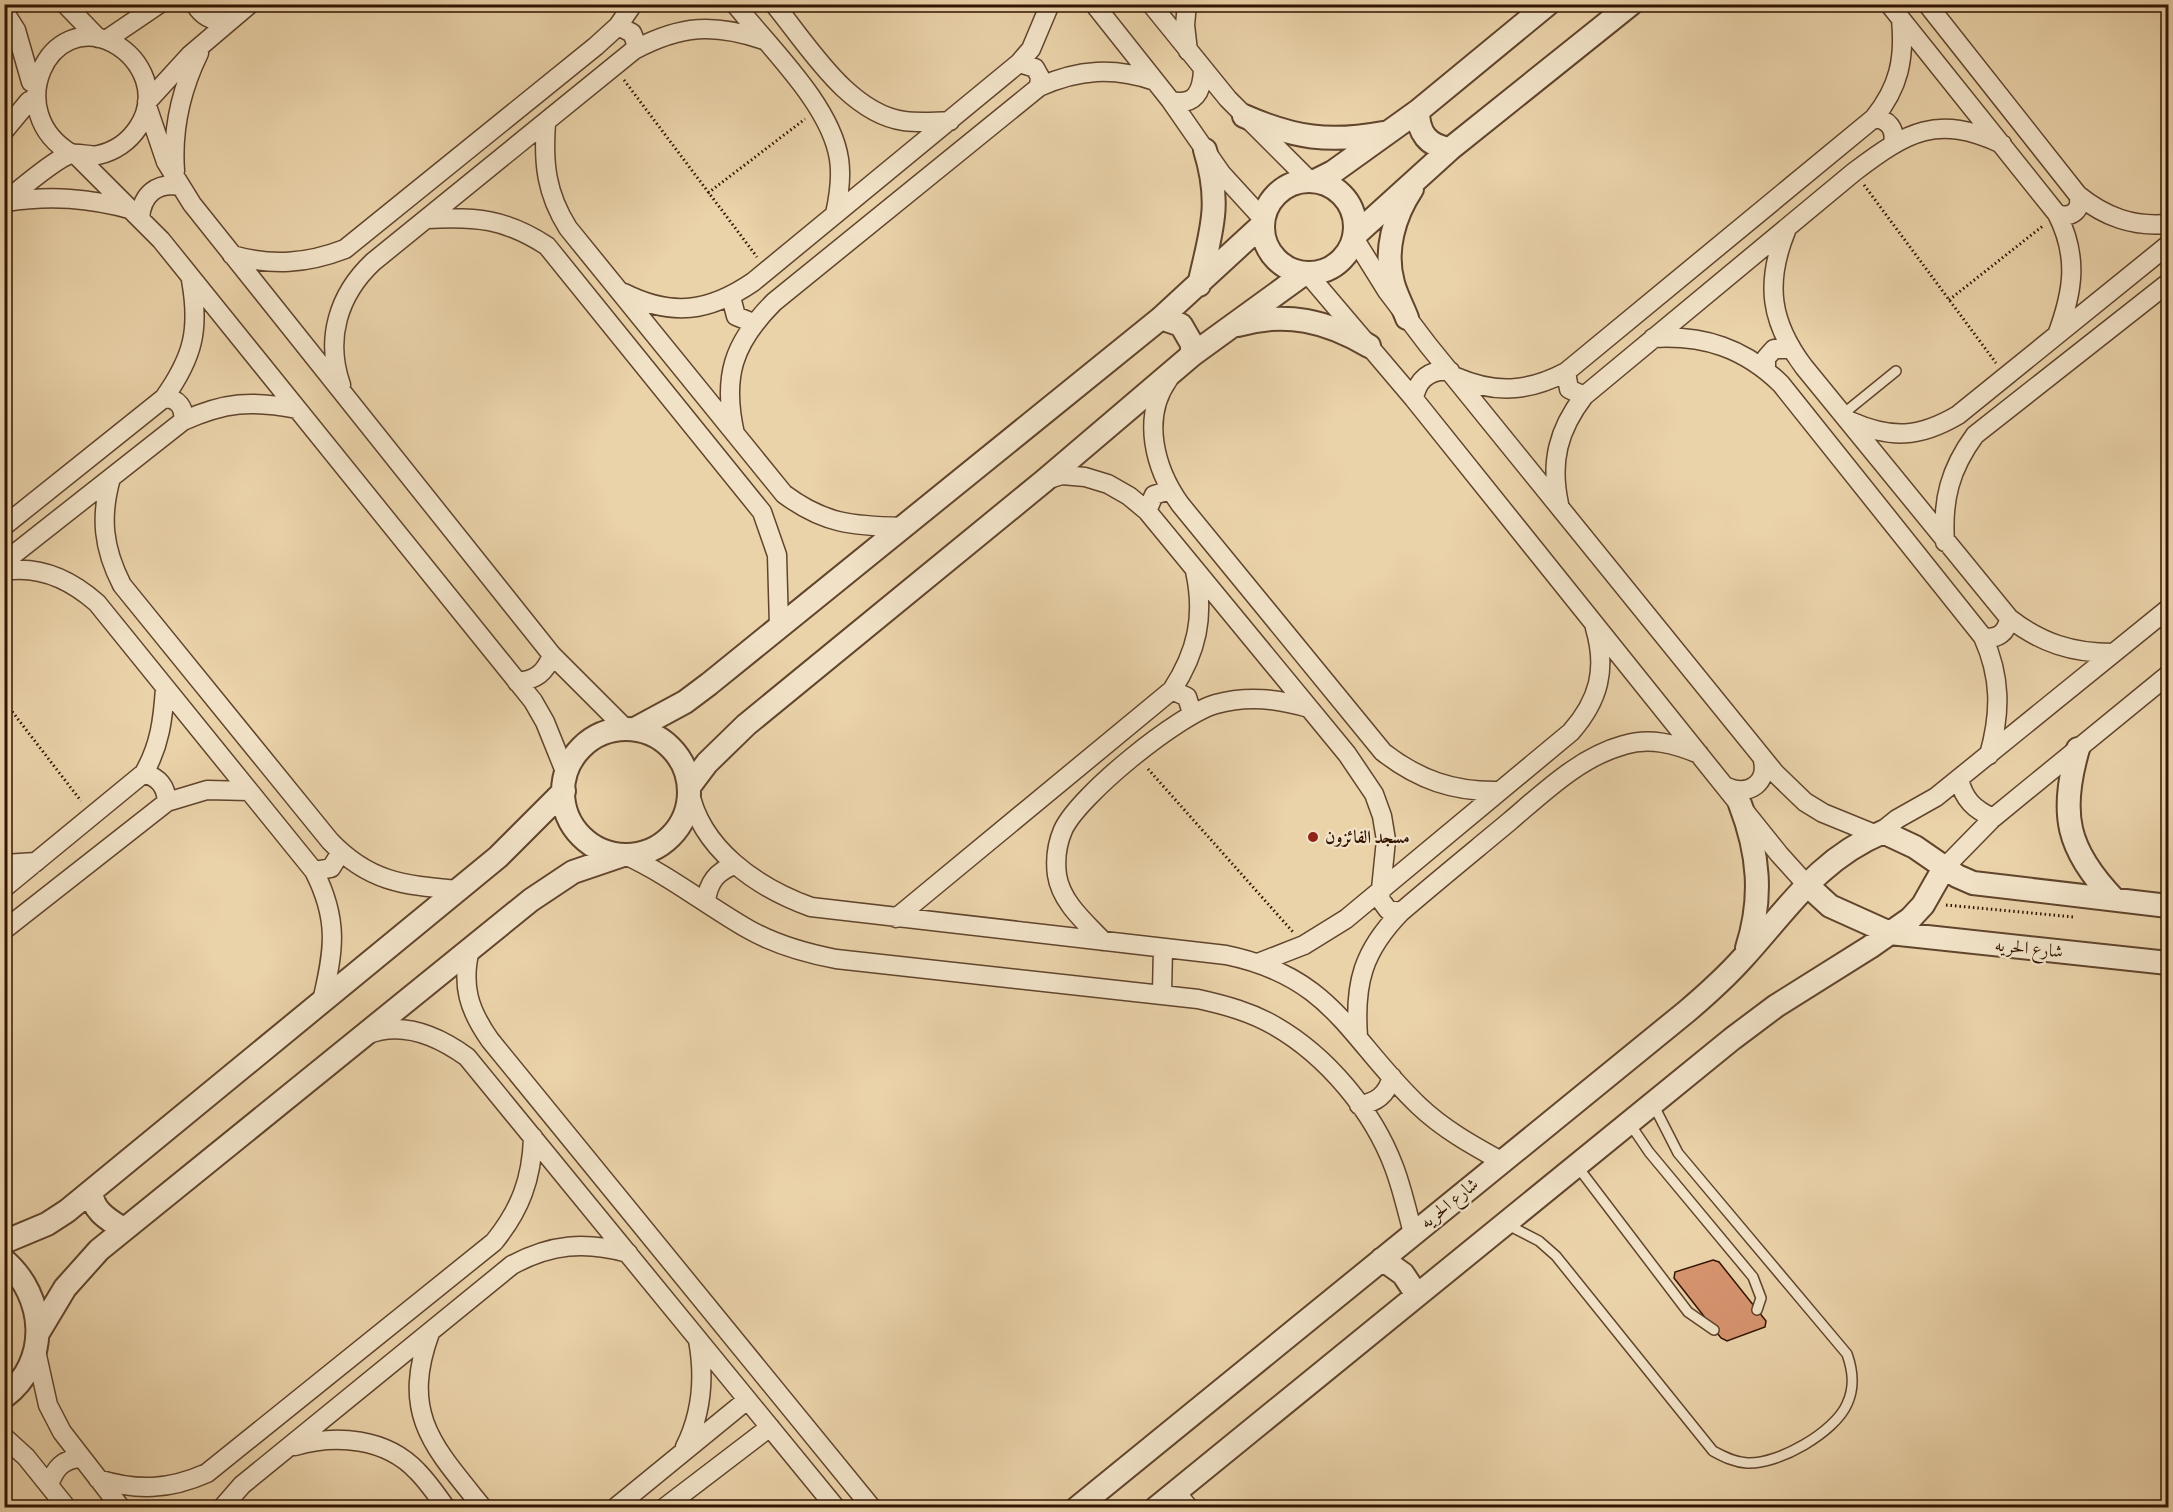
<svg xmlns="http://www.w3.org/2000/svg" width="2173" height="1512" font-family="Alegreya,Amiri,serif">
	<rect width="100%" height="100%" fill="#ead2a9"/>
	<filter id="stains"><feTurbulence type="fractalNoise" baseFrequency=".00333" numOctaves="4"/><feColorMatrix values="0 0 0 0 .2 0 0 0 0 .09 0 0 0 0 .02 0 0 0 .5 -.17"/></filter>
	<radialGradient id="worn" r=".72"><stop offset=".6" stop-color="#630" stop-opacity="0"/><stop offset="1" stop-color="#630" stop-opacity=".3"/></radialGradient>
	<!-- building -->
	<path fill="#d5936e" stroke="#321402" stroke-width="1.5" d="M1713,1260L1719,1262L1766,1321L1765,1327L1727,1341L1721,1338L1674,1278L1675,1272Z"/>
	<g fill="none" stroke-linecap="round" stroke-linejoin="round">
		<!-- service casing -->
		<g stroke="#60442c" stroke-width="12">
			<path id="service" d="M1843,414L1896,371
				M1630,1124L1649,1152L1753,1277L1761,1298L1757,1310
				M1577,1166L1688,1312L1714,1330
				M1508,1225L1539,1241L1556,1256L1713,1451C1724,1457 1734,1462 1747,1463C1778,1465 1835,1432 1847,1404C1855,1387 1853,1371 1847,1354L1678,1153L1653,1104
				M1179,1489L1195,1508"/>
		</g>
		<!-- minor casing -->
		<g stroke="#60442c" stroke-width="21">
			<path id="minor" d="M65,4L98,38
				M195,4C203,18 214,22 229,21
				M735,4C769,47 831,105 839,159C842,178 839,196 835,214
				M774,4C808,45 848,113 904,121C920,123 935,122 950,121
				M1094,4L1171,101L1221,173L1263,219
				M1151,4L1228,99L1310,181
				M1187,4L1185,25L1188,51
				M1889,4L2057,214C2079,257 2073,292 2057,335
				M1927,4L2078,195C2105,217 2133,227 2168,224
				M4,11L16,30L31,82
				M618,26L632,33L636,43L634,50
				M106,40L159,4
				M1019,63L1035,68L1040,77L1039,87
				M1171,101C1195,106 1202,92 1203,70
				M147,102L190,55L250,4
				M147,106L166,162L192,204L552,655L625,728
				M1874,118C1888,119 1896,129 1893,143
				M546,123C543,163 546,193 568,228L784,494C824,524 853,526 902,527
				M4,131L29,101
				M76,155L161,240L533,701L545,722L566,774
				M175,171C172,130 181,90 199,53
				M4,202C18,191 56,158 71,154C79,152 90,157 98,155C131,148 156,114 145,80C139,63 128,51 113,43C49,10 0,112 72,154
				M6,202C51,195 89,198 133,210
				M2057,214C2071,219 2083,210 2078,195
				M140,218C142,194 157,182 180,186
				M427,219C475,216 506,219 547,246L762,512L777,555L779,626
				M1786,231C1765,283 1770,322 1804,367L2009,618C2041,643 2072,653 2113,653
				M1354,238L1387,291L1428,345L1775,773L1805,802L1823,813L1877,835L1897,819L1936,797L2168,609
				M232,255C272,266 306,264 345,249L596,46L618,26L633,4
				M1307,273L1414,399L1779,854L1806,884
				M624,293C672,317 709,312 753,282L1019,63L1031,49L1050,4
				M731,297L736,316L753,323
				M1653,338C1704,335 1744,348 1781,384L1983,637C2001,677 2001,712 1989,755
				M1766,370V358L1774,349H1790
				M1566,372L1569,389L1584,396
				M1456,377C1495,394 1528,392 1566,372L1874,118C1899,87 1905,59 1901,19
				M1168,380C1141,418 1155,469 1180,504L1383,752C1419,780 1454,792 1499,791
				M341,385C325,339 338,295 373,262L634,50C681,25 714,23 764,40
				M164,398C178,398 185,408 183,421
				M1414,399C1417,379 1430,369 1450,371
				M1850,421C1891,439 1919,438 1958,415L2168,245
				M735,434C722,377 733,343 774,302L1039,87C1079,69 1114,67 1155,81
				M111,478C100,517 103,548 122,585L330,841C369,882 403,885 457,890
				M1045,480L1062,475L1085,477L1108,484L1129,496L1147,511L1347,754L1374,794L1382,816L1386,840L1380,899L1388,910L1401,912
				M1559,504C1550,462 1558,430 1584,396L1854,172C1908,131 1937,114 2002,144
				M1147,511L1154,495L1170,490
				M4,526L164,398C193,357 200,330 191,280
				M1945,542C1942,500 1950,469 1975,435L2168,283
				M4,562L183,421C225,402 252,400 297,409
				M4,571C41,565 71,580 97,603L314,871C339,920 334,950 322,1001
				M1983,637C1997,640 2007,633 2009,618
				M517,682C536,680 545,673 552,655
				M1172,690L1187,697L1192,713
				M144,773C159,778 166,786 167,802
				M1959,779C1964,800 1974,809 1993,818
				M1727,787C1749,797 1770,782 1762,757
				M689,789C700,849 758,888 811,907L1226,955C1333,977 1348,1038 1418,1105C1443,1129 1472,1145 1501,1161
				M625,855C669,875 706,905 748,929C776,945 805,953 836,959L1198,999C1225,1005 1251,1012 1275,1026C1327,1056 1373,1111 1394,1167C1402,1188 1407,1211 1413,1233
				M4,864L36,862
				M1944,868L1993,818L2168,675
				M314,871L331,868L341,852
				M4,888L144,773C160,745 163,719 165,688
				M706,902C708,882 717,871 735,865
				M896,918L1172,690C1197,652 1205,616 1195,571
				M4,930L167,802L207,790L249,791
				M1103,941C1085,922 1061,902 1057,875C1055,860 1057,844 1063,830C1078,796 1179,714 1216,704C1248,695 1278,699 1309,708
				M470,949C461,986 469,1010 490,1040L872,1508
				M1258,963L1304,945L1346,919L1571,732C1599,700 1607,669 1595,628
				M1162,993L1163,948
				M366,1035C402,1020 438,1036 467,1057L836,1508
				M1358,1037C1354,983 1363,951 1401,912C1437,881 1474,851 1510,821C1544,792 1580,757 1624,745C1650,737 1675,744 1699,754
				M1359,1105C1377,1103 1387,1094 1392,1077
				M430,1333C400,1415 434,1447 483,1508
				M36,1351L48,1405L62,1432L121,1508
				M4,1437L26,1457L67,1508
				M295,1446C336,1434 386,1438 417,1471C428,1482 437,1495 446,1508
				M685,1447C702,1413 705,1378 698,1340
				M98,1479C137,1491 169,1490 207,1473L494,1242C520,1210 532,1179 533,1137
				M49,1485C55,1468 63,1459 81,1458
				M222,1508L242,1485L512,1265C551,1244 585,1241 628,1253
				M615,1508L747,1400
				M664,1508L770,1427"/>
		</g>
		<!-- tertiary casing -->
		<g stroke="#60442c" stroke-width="26">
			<path id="tertiary" d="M1418,111C1418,133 1428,146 1450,149
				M1244,116C1294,138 1329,143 1383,133
				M1263 227a46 46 0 1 1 92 0a46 46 0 1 1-92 0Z
				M1315,181L1333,172L1418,111L1548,4
				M1354,236L1450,149L1631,4
				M1199,285C1211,231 1222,205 1205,150
				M1161,318L1181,325L1192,344V355
				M1407,318C1403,307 1396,295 1393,283C1384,251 1394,216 1412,189
				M1238,325C1286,311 1327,321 1369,346
				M635,729L685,702L709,684L1161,318L1263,224
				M563 792a63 63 0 1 1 126 0a63 63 0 1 1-126 0Z
				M2078,749C2059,814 2067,850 2114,899
				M689,787L707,763L746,725L1044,481L1192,355L1305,273
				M1740,804C1759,853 1763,898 1747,948
				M1806,884L1830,906L1890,933L2168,963
				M92,1191C91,1210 109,1220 123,1229
				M4,1242L47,1224L67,1211L498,857L564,791
				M1382,1259L1403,1274L1417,1295
				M4,1260C46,1296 51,1362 4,1397
				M38,1333L65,1288L99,1250L531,900L573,872L623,855
				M1077,1508L1686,1012C1706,995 1725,978 1743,958C1789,908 1817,860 1883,832L1915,847L1957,876L1973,883L2168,906
				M1156,1508L1732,1039L1776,1006L1870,947L1910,919L1923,905L1944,868"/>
		</g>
		<!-- path -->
		<path stroke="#321402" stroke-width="3" stroke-dasharray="1.5 3" stroke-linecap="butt" d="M624,80L757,257
			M1864,185L1996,363
			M708,193L805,119
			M1949,300L2044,225
			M4,701L81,801
			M1148,769L1293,932
			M1946,905L2074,917"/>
		<!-- service -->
		<use href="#service" stroke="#f1e2c7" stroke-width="9"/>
		<!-- minor -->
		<use href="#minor" stroke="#f1e2c7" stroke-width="18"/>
		<!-- tertiary -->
		<use href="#tertiary" stroke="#f1e2c7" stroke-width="22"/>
	</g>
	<!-- markers -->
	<circle fill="#8f2418" stroke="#f1e2c7" stroke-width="2" cx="1313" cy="837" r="6"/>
	<g text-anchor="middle" stroke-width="4.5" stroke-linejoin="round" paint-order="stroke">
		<!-- poi labels -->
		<g font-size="18" font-weight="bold" fill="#321402" stroke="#f1e2c7" text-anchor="start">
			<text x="1325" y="843">مسجد الفائزون</text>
		</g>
		<!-- street labels -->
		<g font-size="18" fill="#321402" stroke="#f1e2c7">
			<text transform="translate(2029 948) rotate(6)" y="6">شارع الحريه</text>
			<text transform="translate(1449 1203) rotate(-39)" y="6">شارع الحريه</text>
		</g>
	</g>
	<!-- margin -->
	<rect width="2173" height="1512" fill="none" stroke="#ead2a9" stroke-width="24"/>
	<rect x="6" y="6" width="2161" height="1500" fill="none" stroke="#321402" stroke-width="3"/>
	<rect x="12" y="12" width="2149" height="1488" fill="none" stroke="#321402" stroke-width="1.5"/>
	<rect width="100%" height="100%" filter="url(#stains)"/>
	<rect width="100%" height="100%" fill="url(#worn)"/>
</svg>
